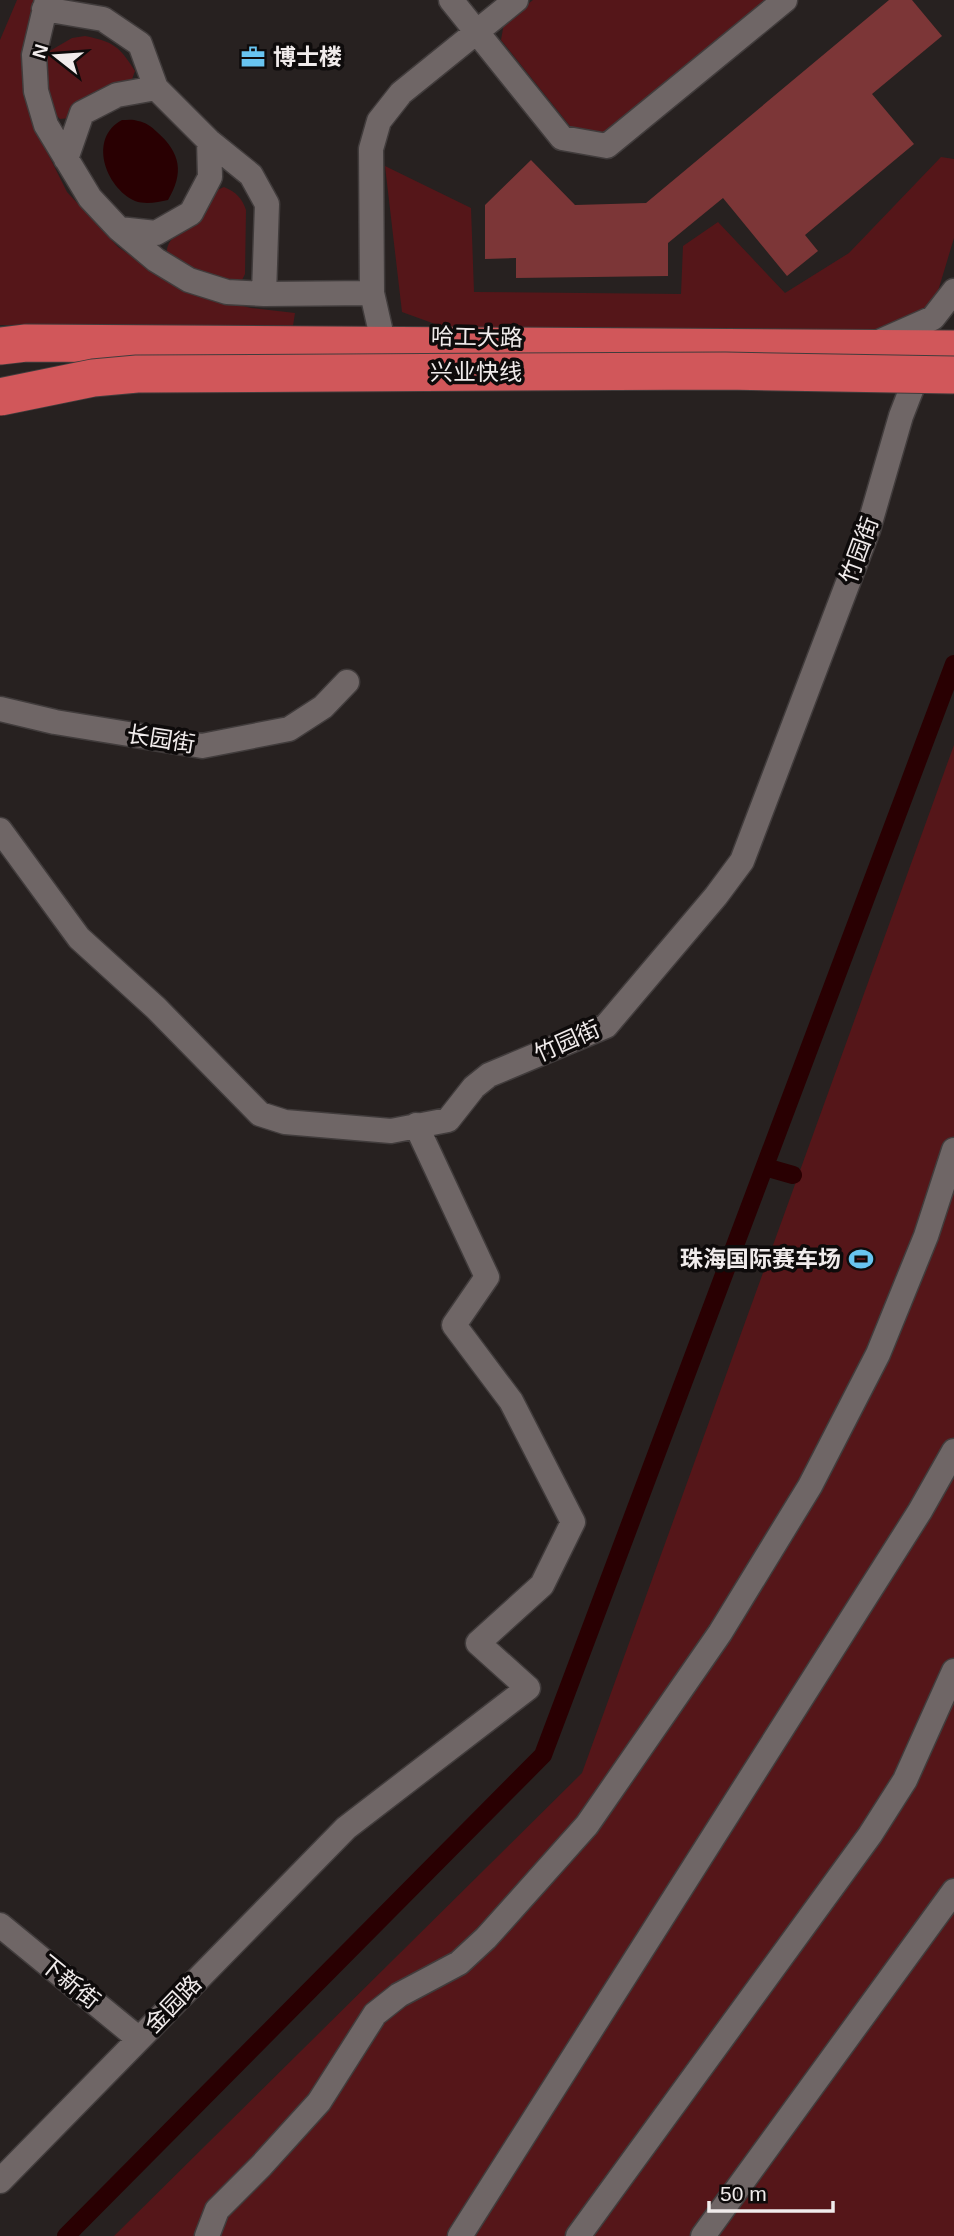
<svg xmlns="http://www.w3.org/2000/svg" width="954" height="2236" font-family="Arial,'Noto Sans SC',sans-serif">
	<rect width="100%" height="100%" fill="#272120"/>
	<!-- green -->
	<path fill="#551619" d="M17,0H35L23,46L28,59L37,132L67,192L118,247L184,292L251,308L295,313L293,326L0,325V40Z
		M533,0H773L603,138L574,131L501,40L504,23Z
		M85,36C114,42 119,46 135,71L131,82L70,118L60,119L48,107L42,73L48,52L72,38Z
		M941,157L954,159V238L935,301L910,335L446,328L402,312L385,166L471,208L474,292L681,294L683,246L718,222L785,293L849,253Z
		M224,187C236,192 242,198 246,210L245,274L240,284L182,269L167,253C166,235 187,232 198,221C206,213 210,202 215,191Z
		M954,745V2236H114L582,1773Z"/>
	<!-- water -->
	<path fill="#290002" d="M122,120C127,120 133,119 138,121C145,122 152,127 157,132C181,153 184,173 168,200C158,202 146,205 135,201C105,187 88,138 122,120Z"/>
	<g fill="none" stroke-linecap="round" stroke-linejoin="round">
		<!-- canal -->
		<path stroke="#290002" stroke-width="18" d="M765,1167L793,1175
			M66,2236L543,1755L954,664"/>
	</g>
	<!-- building -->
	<path fill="#7c3637" d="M889,0H912L942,36L872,94L914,144L805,235L818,251L787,276L723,198L668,243V276L516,278V258L485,259V205L531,160L575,205L646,203Z"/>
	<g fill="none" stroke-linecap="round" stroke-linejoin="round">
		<!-- minor casing -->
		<g stroke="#413c3c" stroke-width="27">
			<path id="minor" d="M47,0L34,55L36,91L46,125L90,198L119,229L156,260L189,280L227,292L264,294L372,293
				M451,0L562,138L607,146L785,0
				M44,9L103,19L140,44L156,88L209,141L251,175L267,204L264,294
				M66,159L82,113L117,95L156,88
				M119,229L156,233L191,213L210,177L209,141
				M382,337L372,293L371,149L379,121L401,93L516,0
				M881,341L933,318L954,291
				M0,709L55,722L202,746L289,729L323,707L347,682
				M0,830L79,938L156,1008L260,1114L285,1122L391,1131L448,1120L474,1087L489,1075L606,1026L716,896L742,861L868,530L901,416L915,380L930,370
				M0,1925L139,2039
				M0,2181L346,1828L528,1688L478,1643L542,1585L573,1522L511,1401L454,1325L487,1277L416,1125
				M207,2236L217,2210L261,2166L319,2102L375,2014L399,1995L459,1963L486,1938L587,1825L720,1633L810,1486L878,1354L926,1236L954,1150
				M460,2236L920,1511L954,1451
				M578,2236L870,1835L905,1780L954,1671
				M703,2236L954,1891"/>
		</g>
		<!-- highway casing -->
		<g stroke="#413c3c" stroke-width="39">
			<path id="highway" d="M0,346L26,343L954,349"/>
		</g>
		<!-- minor -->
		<use href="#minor" stroke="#6f6666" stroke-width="24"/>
		<!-- highway -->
		<use href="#highway" stroke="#d1575a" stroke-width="37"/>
		<!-- highway-bridge casing -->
		<g stroke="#413c3c" stroke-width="39" stroke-linecap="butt">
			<path id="highway-bridge" d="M0,397L93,378L137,374L725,371L954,375"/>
		</g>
		<!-- highway-bridge -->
		<use href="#highway-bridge" stroke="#d1575a" stroke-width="37"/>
	</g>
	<!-- icons -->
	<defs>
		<g id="office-bare" transform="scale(1.89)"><path d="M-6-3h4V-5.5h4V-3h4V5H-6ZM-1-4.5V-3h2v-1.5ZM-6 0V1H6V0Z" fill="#68c4f0" stroke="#0e0b0b" stroke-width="2.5" paint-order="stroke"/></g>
		<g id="stadium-bare" transform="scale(1.89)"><path d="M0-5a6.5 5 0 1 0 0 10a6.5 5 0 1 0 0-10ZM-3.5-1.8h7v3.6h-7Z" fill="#68c4f0" stroke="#0e0b0b" stroke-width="2.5" paint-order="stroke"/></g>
	</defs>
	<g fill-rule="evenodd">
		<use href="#office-bare" x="253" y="57"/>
		<use href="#stadium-bare" x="861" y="1259"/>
	</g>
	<g text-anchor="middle" stroke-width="7" stroke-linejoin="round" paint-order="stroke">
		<!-- poi labels -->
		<g font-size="23" font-weight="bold" fill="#f0ebeb" stroke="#0e0b0b" text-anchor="start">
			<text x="273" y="65">博士楼</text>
			<text x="841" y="1267" text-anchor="end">珠海国际赛车场</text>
		</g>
		<!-- street labels -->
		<g font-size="23" fill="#f0ebeb" stroke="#0e0b0b">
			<text transform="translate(477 337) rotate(1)" y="8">哈工大路</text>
			<text x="476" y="380">兴业快线</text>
			<text transform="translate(859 550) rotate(-70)" y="8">竹园街</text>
			<text transform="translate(161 739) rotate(9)" y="8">长园街</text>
			<text transform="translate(567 1041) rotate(-24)" y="8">竹园街</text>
			<text transform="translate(70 1982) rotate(39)" y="8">下新街</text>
			<text transform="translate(173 2004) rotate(-46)" y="8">金园路</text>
		</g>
	</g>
	<!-- north arrow -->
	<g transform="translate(56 56) rotate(287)" stroke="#0e0b0b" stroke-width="5" paint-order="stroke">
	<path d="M0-5L12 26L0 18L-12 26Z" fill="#f0ebeb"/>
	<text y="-10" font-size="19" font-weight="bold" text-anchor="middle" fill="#f0ebeb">N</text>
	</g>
	<!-- scale -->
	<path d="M709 2201v10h124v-10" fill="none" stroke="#f0ebeb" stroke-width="3.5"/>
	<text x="720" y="2201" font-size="21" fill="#f0ebeb" stroke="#0e0b0b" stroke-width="5" paint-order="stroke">50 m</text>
</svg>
